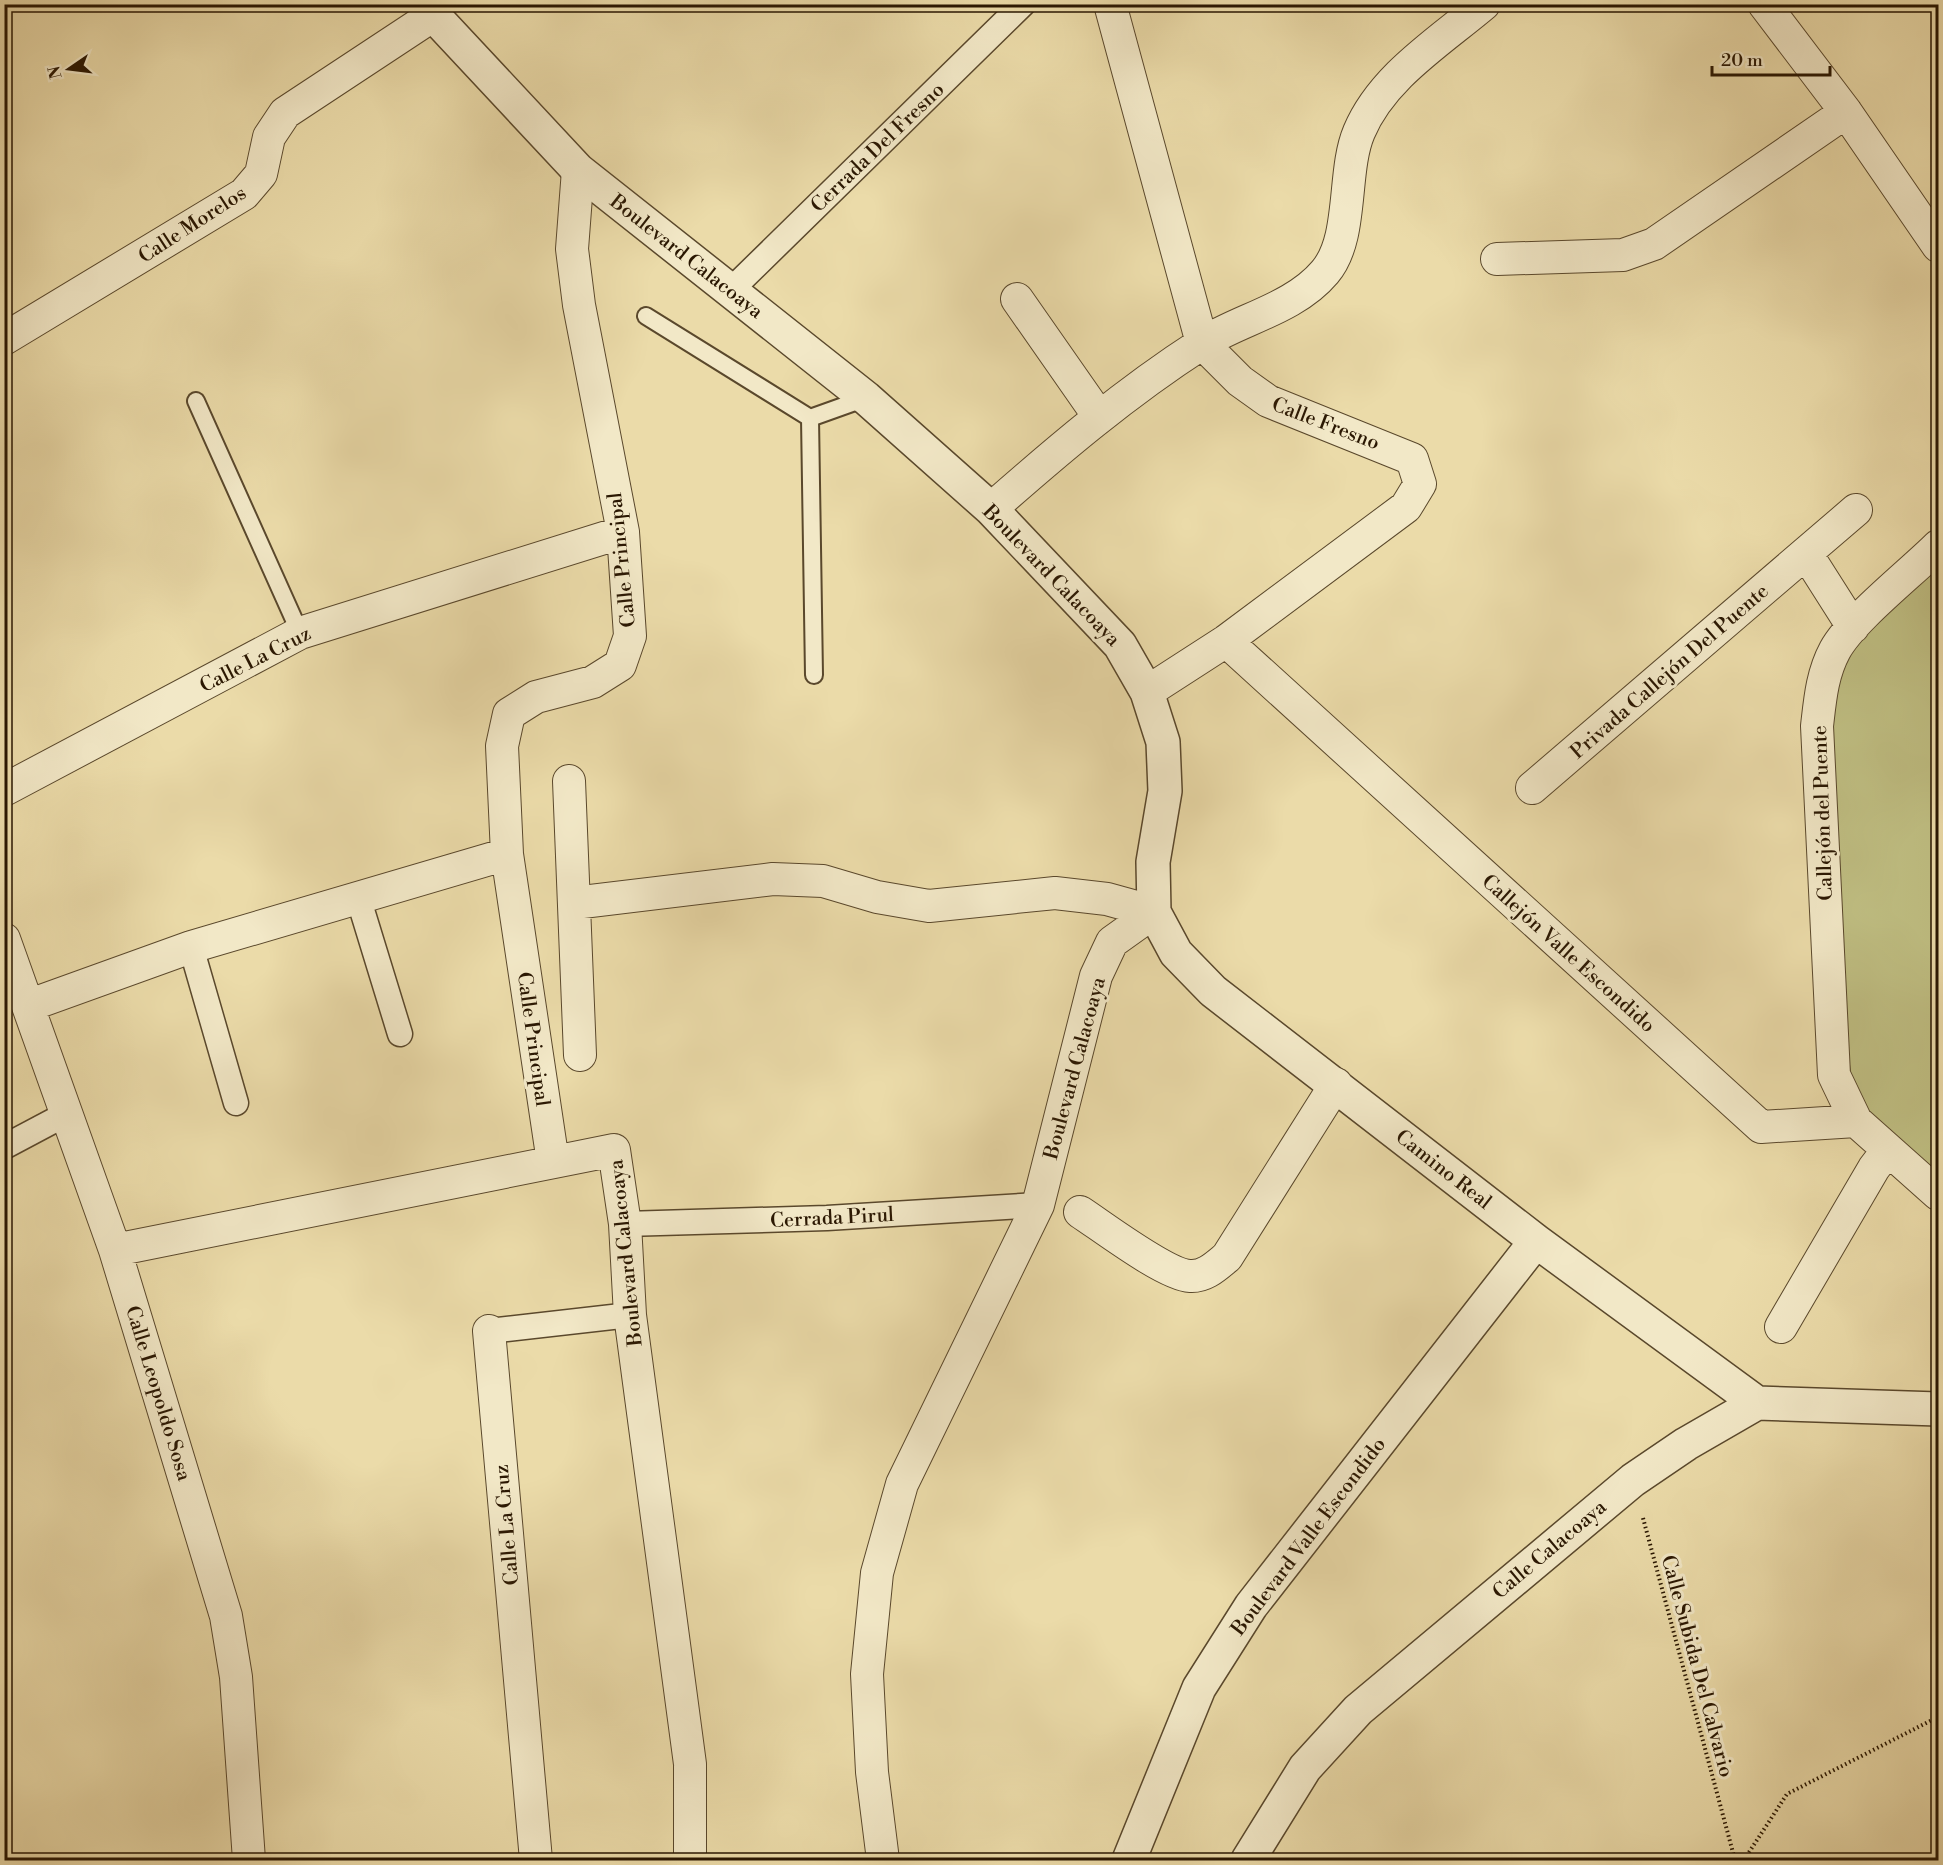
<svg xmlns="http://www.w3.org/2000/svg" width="1943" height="1865" font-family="'Libre Bodoni',serif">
	<rect width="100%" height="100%" fill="#ebdba9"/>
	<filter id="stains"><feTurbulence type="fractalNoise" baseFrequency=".00333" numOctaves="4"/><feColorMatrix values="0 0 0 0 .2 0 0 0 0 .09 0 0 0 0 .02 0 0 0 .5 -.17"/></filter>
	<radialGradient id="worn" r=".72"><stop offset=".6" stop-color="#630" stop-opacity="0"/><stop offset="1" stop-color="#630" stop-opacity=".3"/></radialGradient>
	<!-- green -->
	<path fill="#bfbe82" stroke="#746a42" stroke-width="1.5" d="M1938,562V1187L1856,1121L1824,854L1830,729L1843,663L1871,628Z"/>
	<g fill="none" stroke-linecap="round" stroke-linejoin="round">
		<!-- service casing -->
		<g stroke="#5a482c" stroke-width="20">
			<path id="service" d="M646,316L810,418L814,675
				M196,401L300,633
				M810,418L866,398"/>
		</g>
		<!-- pedestrian casing -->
		<g stroke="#5a482c" stroke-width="27">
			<path id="pedestrian" d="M731,290L1023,4
				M358,897L400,1034
				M191,947L236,1103
				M4,1147L68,1113
				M625,1224L827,1218L1038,1205
				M489,1331L630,1315"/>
		</g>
		<!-- minor casing -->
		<g stroke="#5a482c" stroke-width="34">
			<path id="minor" d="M1110,4L1202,343L1240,381L1268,401L1412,459L1420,484L1406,507L1226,641L1147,692
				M1764,4L1846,112L1938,246
				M1497,259L1623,255L1654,244L1846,112
				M1017,299L1098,415
				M4,339L244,194L261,174L269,137L285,113L432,16
				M991,509C1058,450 1125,393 1201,344C1240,319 1294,309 1325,272C1354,238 1342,172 1359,132C1382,77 1439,42 1484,4
				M1938,546C1911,573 1852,619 1835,650C1822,674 1820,700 1817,726L1834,1075L1856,1121L1938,1194
				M1806,553L1853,627
				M1226,641L1761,1127L1856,1121
				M569,781L580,1055
				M1532,788L1856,510
				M4,790L300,633L623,532
				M574,903L773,879L823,881L877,897L929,906L1055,893L1107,899L1154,912
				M4,939L115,1250L226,1616L236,1677L249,1860
				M30,1005L191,947L507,854
				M553,1162L507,854L502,746L509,714L536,697L593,682L620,665L630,636L623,532L579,305L572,249L578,170
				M1080,1212C1103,1227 1166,1275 1190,1276C1205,1277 1216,1266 1227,1257L1336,1084
				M115,1250L614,1150L625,1224L630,1315L690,1764V1860
				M1781,1327L1874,1168L1887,1151
				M489,1331L536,1860
				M883,1860L872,1772L867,1674L877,1573L902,1484L1038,1205L1096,976L1112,942L1154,912"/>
		</g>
		<!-- tertiary casing -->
		<g stroke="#5a482c" stroke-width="36">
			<path id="tertiary" d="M423,4L578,170L866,398L991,509L1120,645L1147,692L1163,742L1165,791L1153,862L1154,912L1176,953L1213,991L1536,1241L1757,1403
				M1129,1860L1199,1688L1251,1606L1536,1241
				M1248,1860L1305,1768L1358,1710L1633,1480L1686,1444L1757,1403L1938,1409"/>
		</g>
		<!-- path -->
		<path stroke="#2a1702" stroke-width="4" stroke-dasharray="1.5 3" stroke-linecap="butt" d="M1643,1518L1735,1860
			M1744,1860L1787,1794L1936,1718"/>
		<!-- service -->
		<use href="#service" stroke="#f2e8c7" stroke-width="16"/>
		<!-- pedestrian -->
		<use href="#pedestrian" stroke="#f2e8c7" stroke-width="24"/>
		<!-- minor -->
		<use href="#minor" stroke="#f2e8c7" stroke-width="32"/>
		<!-- tertiary -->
		<use href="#tertiary" stroke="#f2e8c7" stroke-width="33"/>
	</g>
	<g text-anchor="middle" stroke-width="6" stroke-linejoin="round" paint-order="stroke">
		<!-- street labels -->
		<g font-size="20" fill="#2a1702" stroke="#f2e8c7">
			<text transform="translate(877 147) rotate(-44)" y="7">Cerrada Del Fresno</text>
			<text transform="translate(192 224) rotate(-33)" y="7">Calle Morelos</text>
			<text transform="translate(687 256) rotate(38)" y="7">Boulevard Calacoaya</text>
			<text transform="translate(1326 423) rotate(21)" y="7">Calle Fresno</text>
			<text transform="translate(621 560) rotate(-96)" y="7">Calle Principal</text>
			<text transform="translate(1052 575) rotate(46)" y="7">Boulevard Calacoaya</text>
			<text transform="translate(255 659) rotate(-27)" y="7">Calle La Cruz</text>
			<text transform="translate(1669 671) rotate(-41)" y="7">Privada Callejón Del Puente</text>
			<text transform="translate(1822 813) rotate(-92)" y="7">Callejón del Puente</text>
			<text transform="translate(1569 953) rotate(42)" y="7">Callejón Valle Escondido</text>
			<text transform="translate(534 1039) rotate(82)" y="7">Calle Principal</text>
			<text transform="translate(1074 1068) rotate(-75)" y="7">Boulevard Calacoaya</text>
			<text transform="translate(1444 1169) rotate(38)" y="7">Camino Real</text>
			<text transform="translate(832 1217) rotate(-3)" y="7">Cerrada Pirul</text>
			<text transform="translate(625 1253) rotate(-96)" y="7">Boulevard Calacoaya</text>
			<text transform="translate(159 1393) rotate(73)" y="7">Calle Leopoldo Sosa</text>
			<text transform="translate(506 1525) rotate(-95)" y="7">Calle La Cruz</text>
			<text transform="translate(1308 1536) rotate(-53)" y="7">Boulevard Valle Escondido</text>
			<text transform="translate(1549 1549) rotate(-40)" y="7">Calle Calacoaya</text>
			<text transform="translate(1698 1666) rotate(75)" y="7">Calle Subida Del Calvario</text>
		</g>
	</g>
	<!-- margin -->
	<rect width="1943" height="1865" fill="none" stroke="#ebdba9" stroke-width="24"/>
	<rect x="6" y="6" width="1931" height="1853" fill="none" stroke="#2a1702" stroke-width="3"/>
	<rect x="12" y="12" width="1919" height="1841" fill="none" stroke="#2a1702" stroke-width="1.5"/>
	<!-- north arrow -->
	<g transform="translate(69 69) rotate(256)" stroke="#f2e8c7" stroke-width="4.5" paint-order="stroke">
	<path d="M0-4.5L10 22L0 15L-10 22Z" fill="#2a1702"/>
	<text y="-9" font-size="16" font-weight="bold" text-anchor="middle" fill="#2a1702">N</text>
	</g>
	<!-- scale -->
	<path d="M1712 66v9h118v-9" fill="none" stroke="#2a1702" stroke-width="3"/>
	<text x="1721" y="66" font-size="18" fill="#2a1702" stroke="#f2e8c7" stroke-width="4.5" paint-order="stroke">20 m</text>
	<rect width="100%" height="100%" filter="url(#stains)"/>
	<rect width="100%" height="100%" fill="url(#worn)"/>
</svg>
